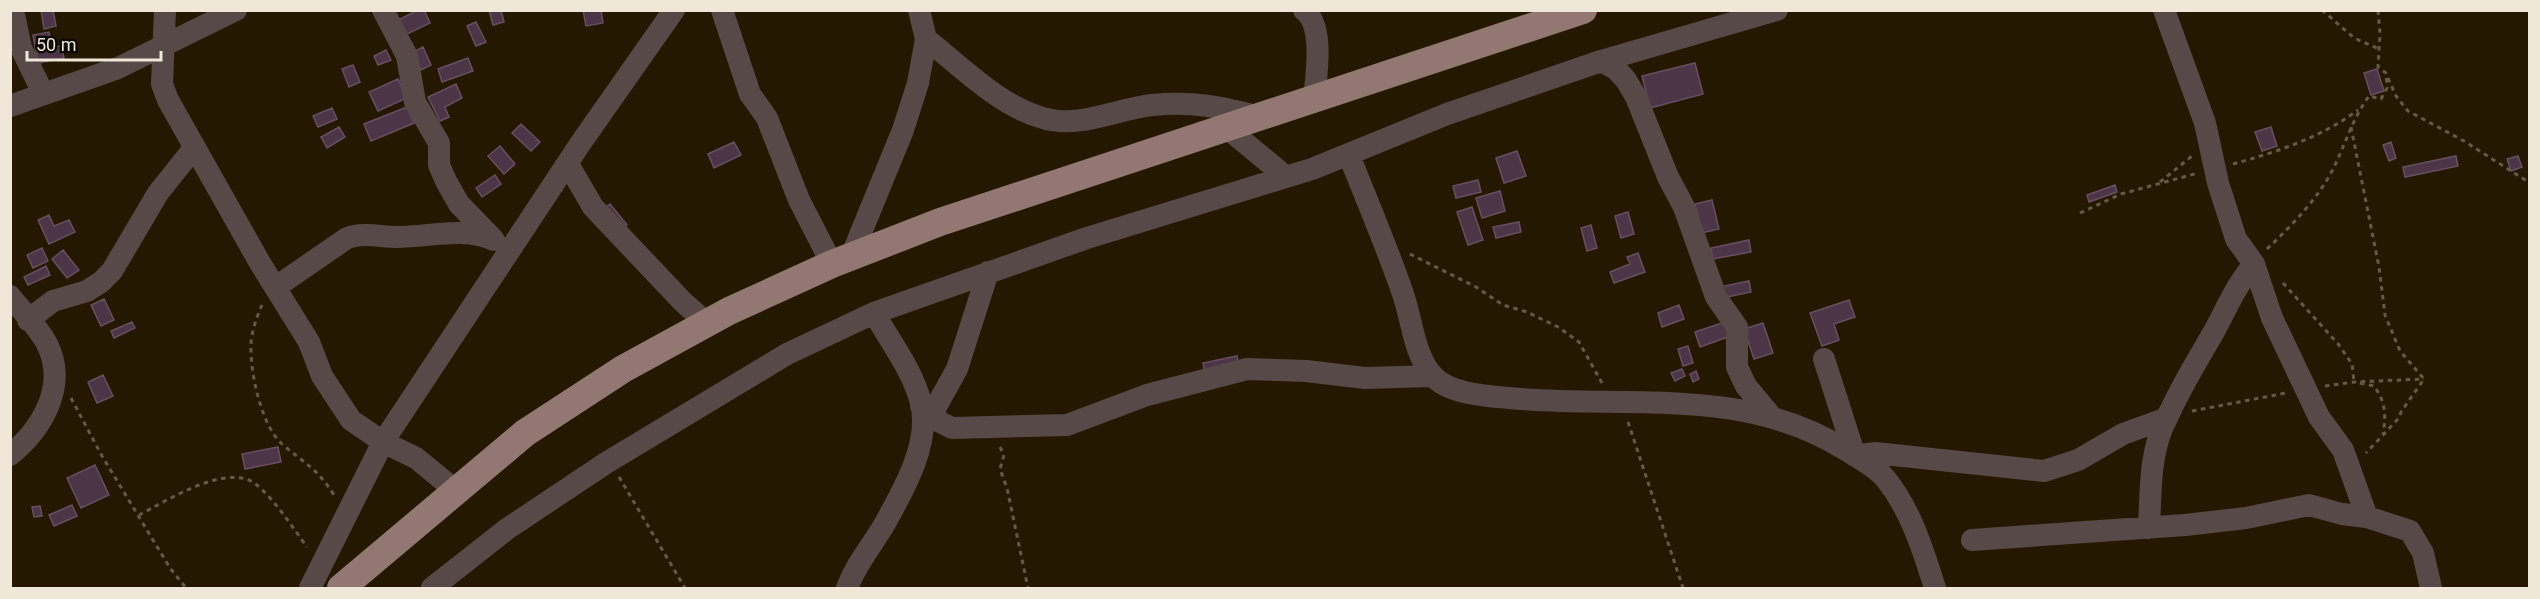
<svg xmlns="http://www.w3.org/2000/svg" width="2540" height="599" font-family="Roboto,sans-serif">
	<rect width="100%" height="100%" fill="#241900"/>
	<!-- building -->
	<path fill="#4c3546" stroke="#684e61" stroke-width="1.5" d="M41,10H53L56,26L44,29Z
		M418,10H424L430,23L403,36L396,21Z
		M489,10H501L504,22L493,25Z
		M583,10H601L603,23L586,26Z
		M476,22L486,42L476,46L467,26Z
		M49,32L52,47L61,46L64,58L38,63L33,35Z
		M423,47L431,65L421,70L413,52Z
		M386,50L391,60L378,65L374,56Z
		M468,58L473,71L442,82L438,69Z
		M1695,63L1703,94L1650,108L1642,76Z
		M353,65L360,82L349,87L342,69Z
		M2377,69L2384,91L2371,95L2364,73Z
		M398,79L407,98L378,111L369,92Z
		M456,84L462,98L445,107L449,117L440,121L428,97Z
		M407,107L414,123L371,141L364,124Z
		M332,108L337,119L318,127L313,116Z
		M521,124L540,142L531,151L512,133Z
		M339,127L345,137L327,148L321,137Z
		M2271,127L2277,146L2262,151L2255,132Z
		M734,142L741,155L714,168L708,154Z
		M2391,142L2396,158L2389,161L2383,145Z
		M500,146L515,164L504,174L488,156Z
		M1517,151L1526,176L1504,183L1496,158Z
		M2456,156L2458,166L2405,177L2403,167Z
		M2518,156L2522,167L2511,171L2507,159Z
		M495,175L501,184L482,197L476,188Z
		M1478,180L1481,192L1456,198L1453,186Z
		M2115,185L2117,192L2089,202L2087,195Z
		M1500,191L1505,211L1482,218L1476,198Z
		M1712,200L1719,229L1701,233L1695,204Z
		M610,204L627,225L618,232L601,211Z
		M1472,207L1483,240L1468,245L1457,212Z
		M1628,212L1634,234L1621,238L1615,216Z
		M49,215L54,226L69,220L75,232L49,244L38,220Z
		M1519,222L1521,232L1496,238L1493,227Z
		M1591,225L1597,248L1587,251L1581,228Z
		M1749,240L1751,252L1713,259L1711,248Z
		M42,248L48,261L33,268L27,255Z
		M63,250L79,270L67,278L52,259Z
		M1638,253L1645,272L1614,283L1610,272L1630,264L1627,257Z
		M46,266L50,275L28,285L24,277Z
		M1749,281L1751,292L1722,298L1720,287Z
		M104,299L114,320L101,326L91,305Z
		M1849,300L1855,317L1834,324L1839,340L1822,346L1810,313Z
		M1679,305L1684,319L1662,327L1658,313Z
		M1728,321L1733,335L1700,347L1695,332Z
		M132,322L135,328L114,338L111,331Z
		M1763,323L1773,353L1754,359L1744,329Z
		M1688,346L1693,363L1683,366L1678,349Z
		M1237,356L1239,367L1205,374L1203,363Z
		M1682,369L1685,376L1675,381L1671,373Z
		M1696,371L1699,379L1693,382L1690,374Z
		M103,375L113,396L97,403L88,382Z
		M278,447L281,462L245,469L242,454Z
		M95,465L109,495L81,508L67,478Z
		M72,505L77,516L54,526L49,515Z
		M40,506L42,516L34,517L32,507Z"/>
	<g fill="none" stroke-linecap="round" stroke-linejoin="round">
		<!-- path -->
		<path stroke="#655b45" stroke-width="3" stroke-dasharray="4.5 4.5" stroke-linecap="butt" d="M2322,10L2354,38L2379,49
			M2388,78L2396,96L2408,111L2464,141L2530,183
			M2351,127L2379,267L2385,315L2400,351L2424,379L2401,412L2399,418L2366,453
			M2233,164C2277,152 2322,137 2358,110
			M2160,182L2192,156
			M2080,213L2121,194L2198,173
			M2267,249C2291,226 2316,201 2332,171C2345,146 2352,119 2369,96L2381,99L2387,88L2386,73L2378,67L2380,34L2378,10
			M1410,254L1476,287L1503,305L1527,312L1558,327L1579,342L1602,383
			M2283,283L2339,345L2352,364L2354,382
			M262,305C257,316 251,333 251,345C250,372 261,425 282,444C305,464 316,467 334,495
			M2360,383L2374,386C2386,402 2386,416 2383,435
			M2325,386L2354,382L2424,379
			M71,398L102,456L170,568L186,588
			M2192,411L2286,393
			M1628,422L1683,588
			M1000,447L1004,455L1000,469L1007,488L1028,588
			M619,477L685,588
			M139,515C166,501 215,470 246,479C265,484 295,531 307,547"/>
		<!-- minor -->
		<path stroke="#574947" stroke-width="22" d="M13,10L21,48L43,93
			M165,10L162,84L168,100L260,263L309,342L322,376L351,420L383,442L416,458L455,490
			M383,10L407,56L415,102L439,143V165L446,181L459,204L493,239
			M722,10L750,94L767,118L799,200L832,264
			M1304,10C1325,26 1316,77 1314,100
			M926,39C962,67 999,106 1043,118C1079,129 1116,109 1152,105C1193,101 1221,107 1260,117
			M1601,61L1616,69L1626,80L1636,97L1668,177L1684,207L1716,297L1737,327V367L1746,386L1771,416
			M10,106L118,68L236,10
			M1227,128L1285,176
			M1349,155C1367,201 1387,247 1403,294C1412,320 1414,354 1432,375C1448,394 1486,396 1509,398C1623,409 1741,385 1844,449C1857,457 1875,466 1885,478C1911,510 1923,550 1935,588
			M568,164L593,207L683,302L707,323
			M851,257L903,130L918,83L926,39L919,10
			M2254,264L2272,318L2319,417L2343,450L2367,517
			M276,287L347,238C364,232 380,237 397,237C430,237 463,226 494,240
			M10,296C22,311 39,328 47,344C68,386 42,429 10,455
			M28,320L53,301L87,291L101,282L112,271L158,193L194,148
			M1824,359L1855,456L1875,453L2044,471L2078,460L2123,434L2167,418C2181,386 2199,358 2216,328C2228,305 2237,284 2254,264L2236,239L2218,183L2205,123L2164,10
			M921,406L940,422L952,428L1067,425L1147,395L1247,369L1306,371L1365,378L1432,376
			M932,414L957,369L988,272
			M2149,528C2151,491 2149,451 2167,418
			M1972,540L2185,525L2246,518L2309,505L2342,514L2367,517L2410,531L2423,553L2431,588
			M310,588L383,442L580,144L674,10
			M432,588L507,529L606,463L787,354L874,313L1087,238L1312,169L1447,114L1601,61L1777,10
			M847,588C856,564 871,547 884,525C903,491 931,443 921,403C913,371 890,341 874,313"/>
		<!-- major -->
		<path stroke="#937772" stroke-width="28" d="M341,588L525,433L623,369L729,311L832,264L940,222L1583,10"/>
	</g>
	<!-- border -->
	<rect width="2540" height="599" fill="none" stroke="#efe8d8" stroke-width="24"/>
	<!-- scale -->
	<path d="M27 51v9h134v-9" fill="none" stroke="#efe8d8" stroke-width="3"/>
	<text x="36" y="51" font-size="18" fill="#efe8d8" stroke="#090500" stroke-width="4.5" paint-order="stroke">50 m</text>
</svg>
